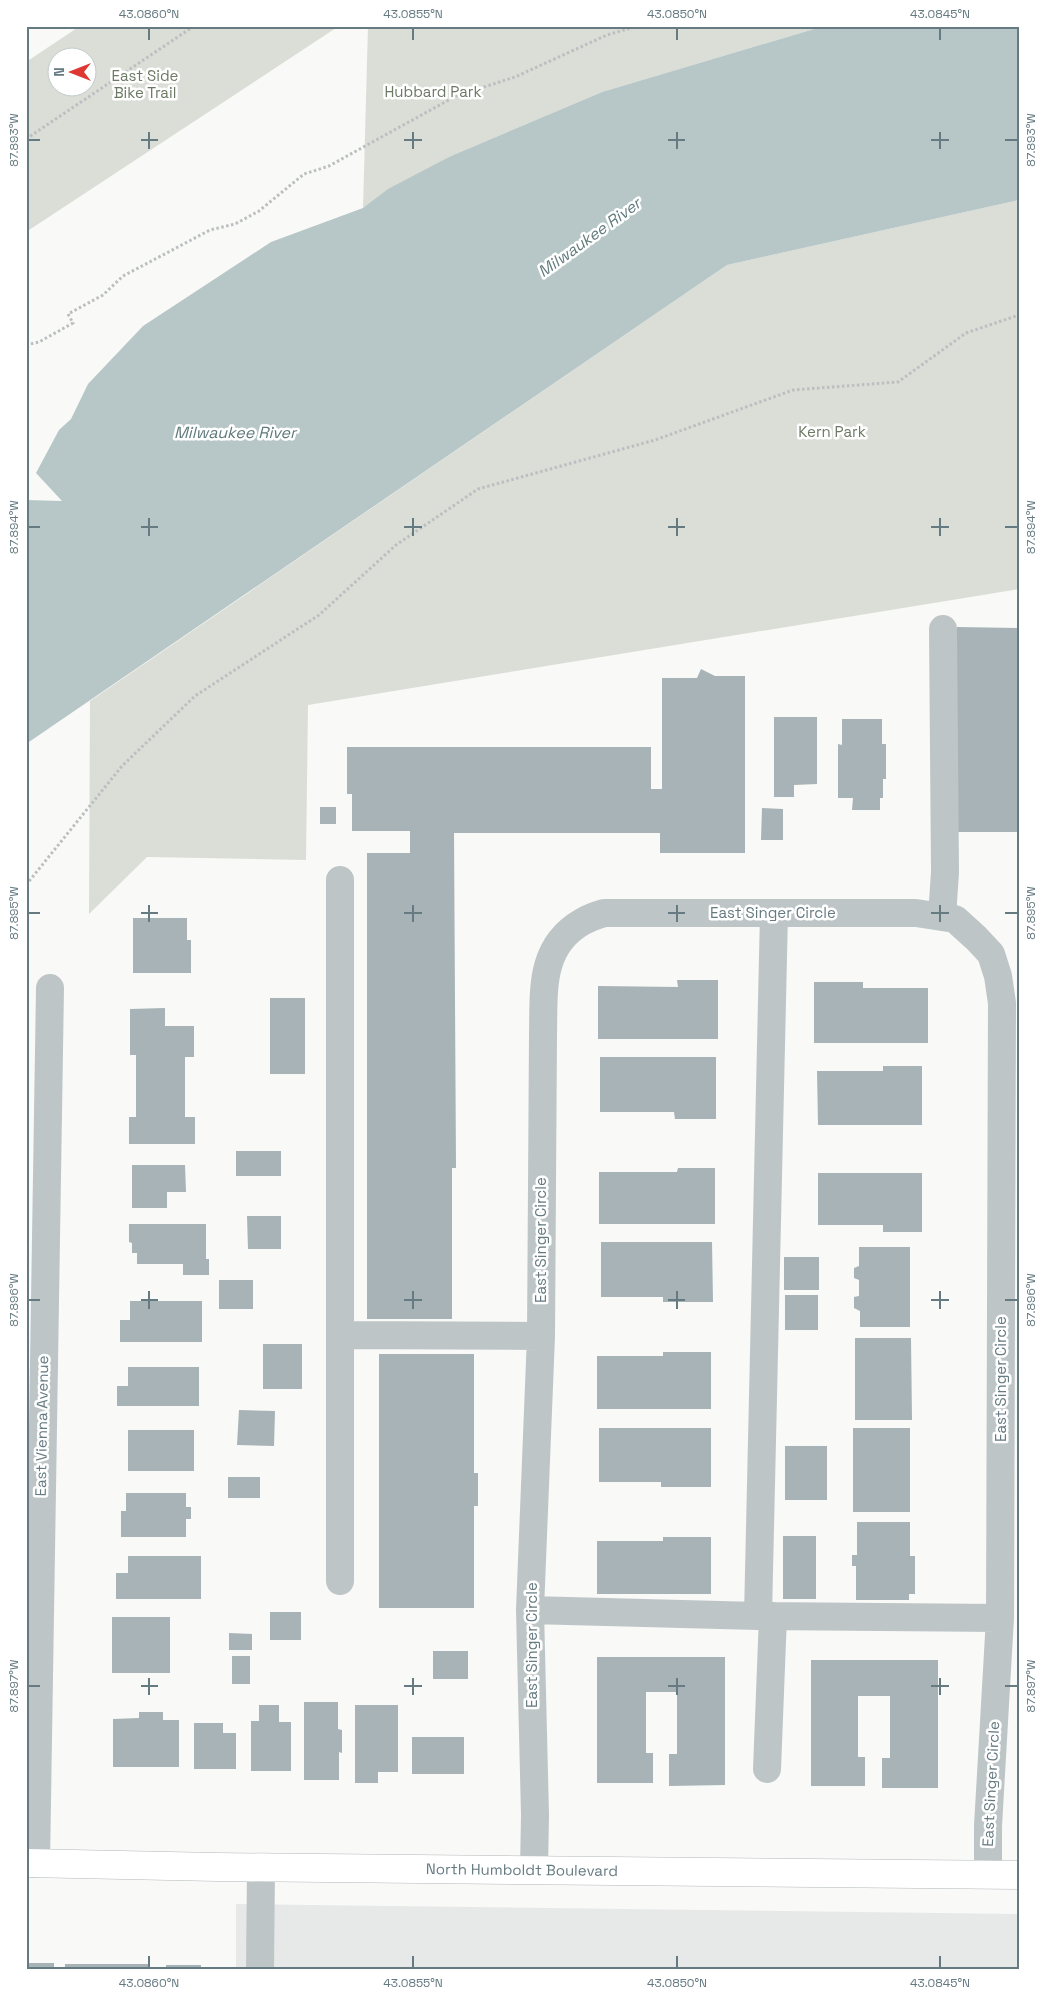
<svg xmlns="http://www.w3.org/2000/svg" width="1045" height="1996" font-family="'Space Grotesk',sans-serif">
	<rect width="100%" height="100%" fill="#f9f9f7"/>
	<!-- built -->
	<path fill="#e7e9e8" d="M236,1904L1019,1914V1970H236Z"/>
	<!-- green -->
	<path fill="#dbded6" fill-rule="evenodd" d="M80,26H339L26,232V62ZM58,58H88V88H58Z
		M368,26H824L602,92L451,156L363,208Z
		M1019,200V589L308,705L306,860L147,857L89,914L90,701L727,265Z"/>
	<!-- water -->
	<path fill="#b7c7c8" d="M824,26H1019V200L727,265L26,744V500L62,501L36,473L59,430L71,419L88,384L143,326L271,242L363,208L388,189L451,156L602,92Z"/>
	<!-- building -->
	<path fill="#a7b3b6" d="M957,627L1019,628V832H955Z
		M701,669L715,676H745V853H660V833H454L456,1168H452V1319H367V853H410V831H352V794H347V747H651V789H662V678H697Z
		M774,717H817V784L794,785V797H774Z
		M842,719H882V744H886V779H883V798H880V810H852L853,798H838V744L842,745Z
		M320,807H336V824H320Z
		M762,808L783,809V840H761Z
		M133,918H187V940H191V973H133Z
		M677,980H718V1039H598V986L678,987Z
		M814,982H863V988H928V1043H814Z
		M270,998H305V1074H270Z
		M165,1008V1026H194V1057H185V1117H195V1144H129V1117H136V1055H130V1009Z
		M600,1057H716V1119H675L674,1112H600Z
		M883,1066H922V1125H818L817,1071H883Z
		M236,1151H281V1176H236Z
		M132,1165H185L186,1192H167V1208H132Z
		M678,1168H715V1224H599V1172H677Z
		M818,1173H922V1232H883V1225H818Z
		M247,1216H281V1249H248Z
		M129,1224H206V1259H209V1275H183V1264H137V1253H132V1243L129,1242Z
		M601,1242H712L713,1302H663V1297H601Z
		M859,1247H910V1327H860V1311L854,1308V1297L859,1296V1280L854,1278V1268L859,1266Z
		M784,1257H819V1290H784Z
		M219,1280H253V1309H219Z
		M785,1295H818V1330H785Z
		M130,1301H202V1342H120V1320H130Z
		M855,1338H911L912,1420H855Z
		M263,1344H302V1389H263Z
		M663,1352H711V1409H597V1356H663Z
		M379,1354H474V1473H478V1506H474V1608H379Z
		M128,1367H199V1406H117V1386H128Z
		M239,1410L275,1411L274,1446L237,1445Z
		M599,1428H711V1487H661V1482H599Z
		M853,1428H910V1512H853Z
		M128,1430H194V1471H128Z
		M785,1446H827V1500H785Z
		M228,1477H260V1498H228Z
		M126,1493H186V1507H191V1519H186V1537H121V1511H126Z
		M857,1522H910V1556H915V1594H909V1600H856V1566H852V1555H857Z
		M783,1536H816V1599H783Z
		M663,1537H711V1594H597V1541H663Z
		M128,1556H201V1599H116V1573H128Z
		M270,1612H301V1640H270Z
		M112,1617H170V1673H112Z
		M229,1633L252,1634V1650H229Z
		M433,1651H468V1679H433Z
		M232,1656H250V1684H232Z
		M597,1657H725V1785L669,1786V1754H677V1692H646V1753H653V1783H597Z
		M811,1660H938V1788H882V1758H890V1696H858V1757H865V1786H811Z
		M304,1702H338V1729L342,1730V1753L339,1752V1780H304Z
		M259,1705H279V1722H291V1771H251V1721H259Z
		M355,1705H398V1772H378V1783H355Z
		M139,1712H163V1720H179V1767H113V1719L139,1718Z
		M194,1723H223V1733H236V1769H194Z
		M412,1737H464V1774H412Z
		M26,1963H54V1970H26Z
		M65,1964H148V1970H65Z
		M166,1965H201V1970H166Z"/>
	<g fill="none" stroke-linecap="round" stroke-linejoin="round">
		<!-- major casing -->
		<g stroke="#b2b9bb" stroke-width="29">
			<g id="major">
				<path id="s1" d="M26,1863L217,1867L1019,1875"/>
			</g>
		</g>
		<!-- path -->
		<path stroke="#bbbfc1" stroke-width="3" stroke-dasharray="2.5 2.5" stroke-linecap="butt" d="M26,139L194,26
			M26,345L39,342L73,323L68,314L103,295L123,276L142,266L210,230L235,224L259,211L304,174L329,166L456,96L515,77L607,35L637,26
			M26,885L122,766L195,696L319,615L396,545L478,489L655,440L793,390L898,382L966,333L1019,315"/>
		<!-- minor -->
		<path stroke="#bec5c7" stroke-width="28" d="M340,880V1335L541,1336
			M942,917L945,872L943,629
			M340,1335V1581
			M530,1610L758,1616L1000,1618
			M758,1616L774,913
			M767,1769L773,1616
			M36,1864L50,988
			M534,1870L535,1815L530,1610L541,1336L543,1034C544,991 539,947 582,922C589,918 597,915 604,913H916L955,919L976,938L991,954L998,976L1002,1003L1000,1618L988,1826V1874
			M260,1970L261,1867"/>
		<!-- major -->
		<use href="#major" stroke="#fff" stroke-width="28"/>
	</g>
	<!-- ticks -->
	<path fill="none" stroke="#657a81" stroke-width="2" d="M149,28V40M413,28V40M677,28V40M940,28V40M149,132V149M413,132V149M677,132V149M940,132V149M28,140H40M141,140H158M404,140H422M668,140H685M931,140H949M1005,140H1018M149,518V536M413,518V536M677,518V536M940,518V536M28,527H40M141,527H158M404,527H422M668,527H685M931,527H949M1005,527H1018M149,905V922M413,905V922M677,905V922M940,905V922M28,913H40M141,913H158M404,913H422M668,913H685M931,913H949M1005,913H1018M149,1291V1309M413,1291V1309M677,1291V1309M940,1291V1309M28,1300H40M141,1300H158M404,1300H422M668,1300H685M931,1300H949M1005,1300H1018M149,1678V1695M413,1678V1695M677,1678V1695M940,1678V1695M28,1686H40M141,1686H158M404,1686H422M668,1686H685M931,1686H949M1005,1686H1018M149,1956V1968M413,1956V1968M677,1956V1968M940,1956V1968"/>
	<g text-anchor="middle" stroke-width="5" stroke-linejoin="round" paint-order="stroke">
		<!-- park labels -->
		<g font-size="15" fill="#6c7964" stroke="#fff">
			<text x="145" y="81">East Side<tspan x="145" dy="17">Bike Trail</tspan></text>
			<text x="433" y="97">Hubbard Park</text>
			<text x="832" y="437">Kern Park</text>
		</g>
		<!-- street labels -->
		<g font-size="15" fill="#657a81" stroke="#fff">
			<text x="773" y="918">East Singer Circle</text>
			<text transform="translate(541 1240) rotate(-90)" y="5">East Singer Circle</text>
			<text transform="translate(1001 1379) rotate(-90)" y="5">East Singer Circle</text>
			<text transform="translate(42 1426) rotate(-89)" y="5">East Vienna Avenue</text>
			<text transform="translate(532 1645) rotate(-90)" y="5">East Singer Circle</text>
			<text transform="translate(991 1784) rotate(-87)" y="5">East Singer Circle</text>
			<text dy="5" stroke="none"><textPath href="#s1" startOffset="496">North Humboldt Boulevard</textPath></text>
		</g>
		<!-- water labels -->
		<g font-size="16" font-style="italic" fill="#60797b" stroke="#fff">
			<text transform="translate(589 237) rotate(-36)" y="6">Milwaukee River</text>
			<text x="235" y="438">Milwaukee River</text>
		</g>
	</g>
	<!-- border -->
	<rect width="1045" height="1996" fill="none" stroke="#ffffff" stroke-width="55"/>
	<!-- north arrow -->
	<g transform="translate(72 72) rotate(270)"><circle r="24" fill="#ffffff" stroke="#c1cacd"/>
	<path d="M0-4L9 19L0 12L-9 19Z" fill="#dd3833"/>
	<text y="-8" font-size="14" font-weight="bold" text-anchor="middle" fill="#657a81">N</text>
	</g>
	<rect x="28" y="28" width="990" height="1940" fill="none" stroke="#657a81" stroke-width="2"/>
	<g font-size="12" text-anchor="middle" fill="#657a81">
		<text x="149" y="18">43.0860°N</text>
		<text x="413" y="18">43.0855°N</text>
		<text x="677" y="18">43.0850°N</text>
		<text x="940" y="18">43.0845°N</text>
		<text transform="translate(1031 140) rotate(-90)" y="4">87.893°W</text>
		<text transform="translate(14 140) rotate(-90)" y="4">87.893°W</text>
		<text transform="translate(1031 527) rotate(-90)" y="4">87.894°W</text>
		<text transform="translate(14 527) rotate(-90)" y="4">87.894°W</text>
		<text transform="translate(1031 913) rotate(-90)" y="4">87.895°W</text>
		<text transform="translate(14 913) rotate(-90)" y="4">87.895°W</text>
		<text transform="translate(1031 1300) rotate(-90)" y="4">87.896°W</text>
		<text transform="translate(14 1300) rotate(-90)" y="4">87.896°W</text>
		<text transform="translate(14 1686) rotate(-90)" y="4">87.897°W</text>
		<text transform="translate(1031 1686) rotate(-90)" y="4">87.897°W</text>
		<text x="149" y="1987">43.0860°N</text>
		<text x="413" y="1987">43.0855°N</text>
		<text x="677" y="1987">43.0850°N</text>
		<text x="940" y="1987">43.0845°N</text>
	</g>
</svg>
